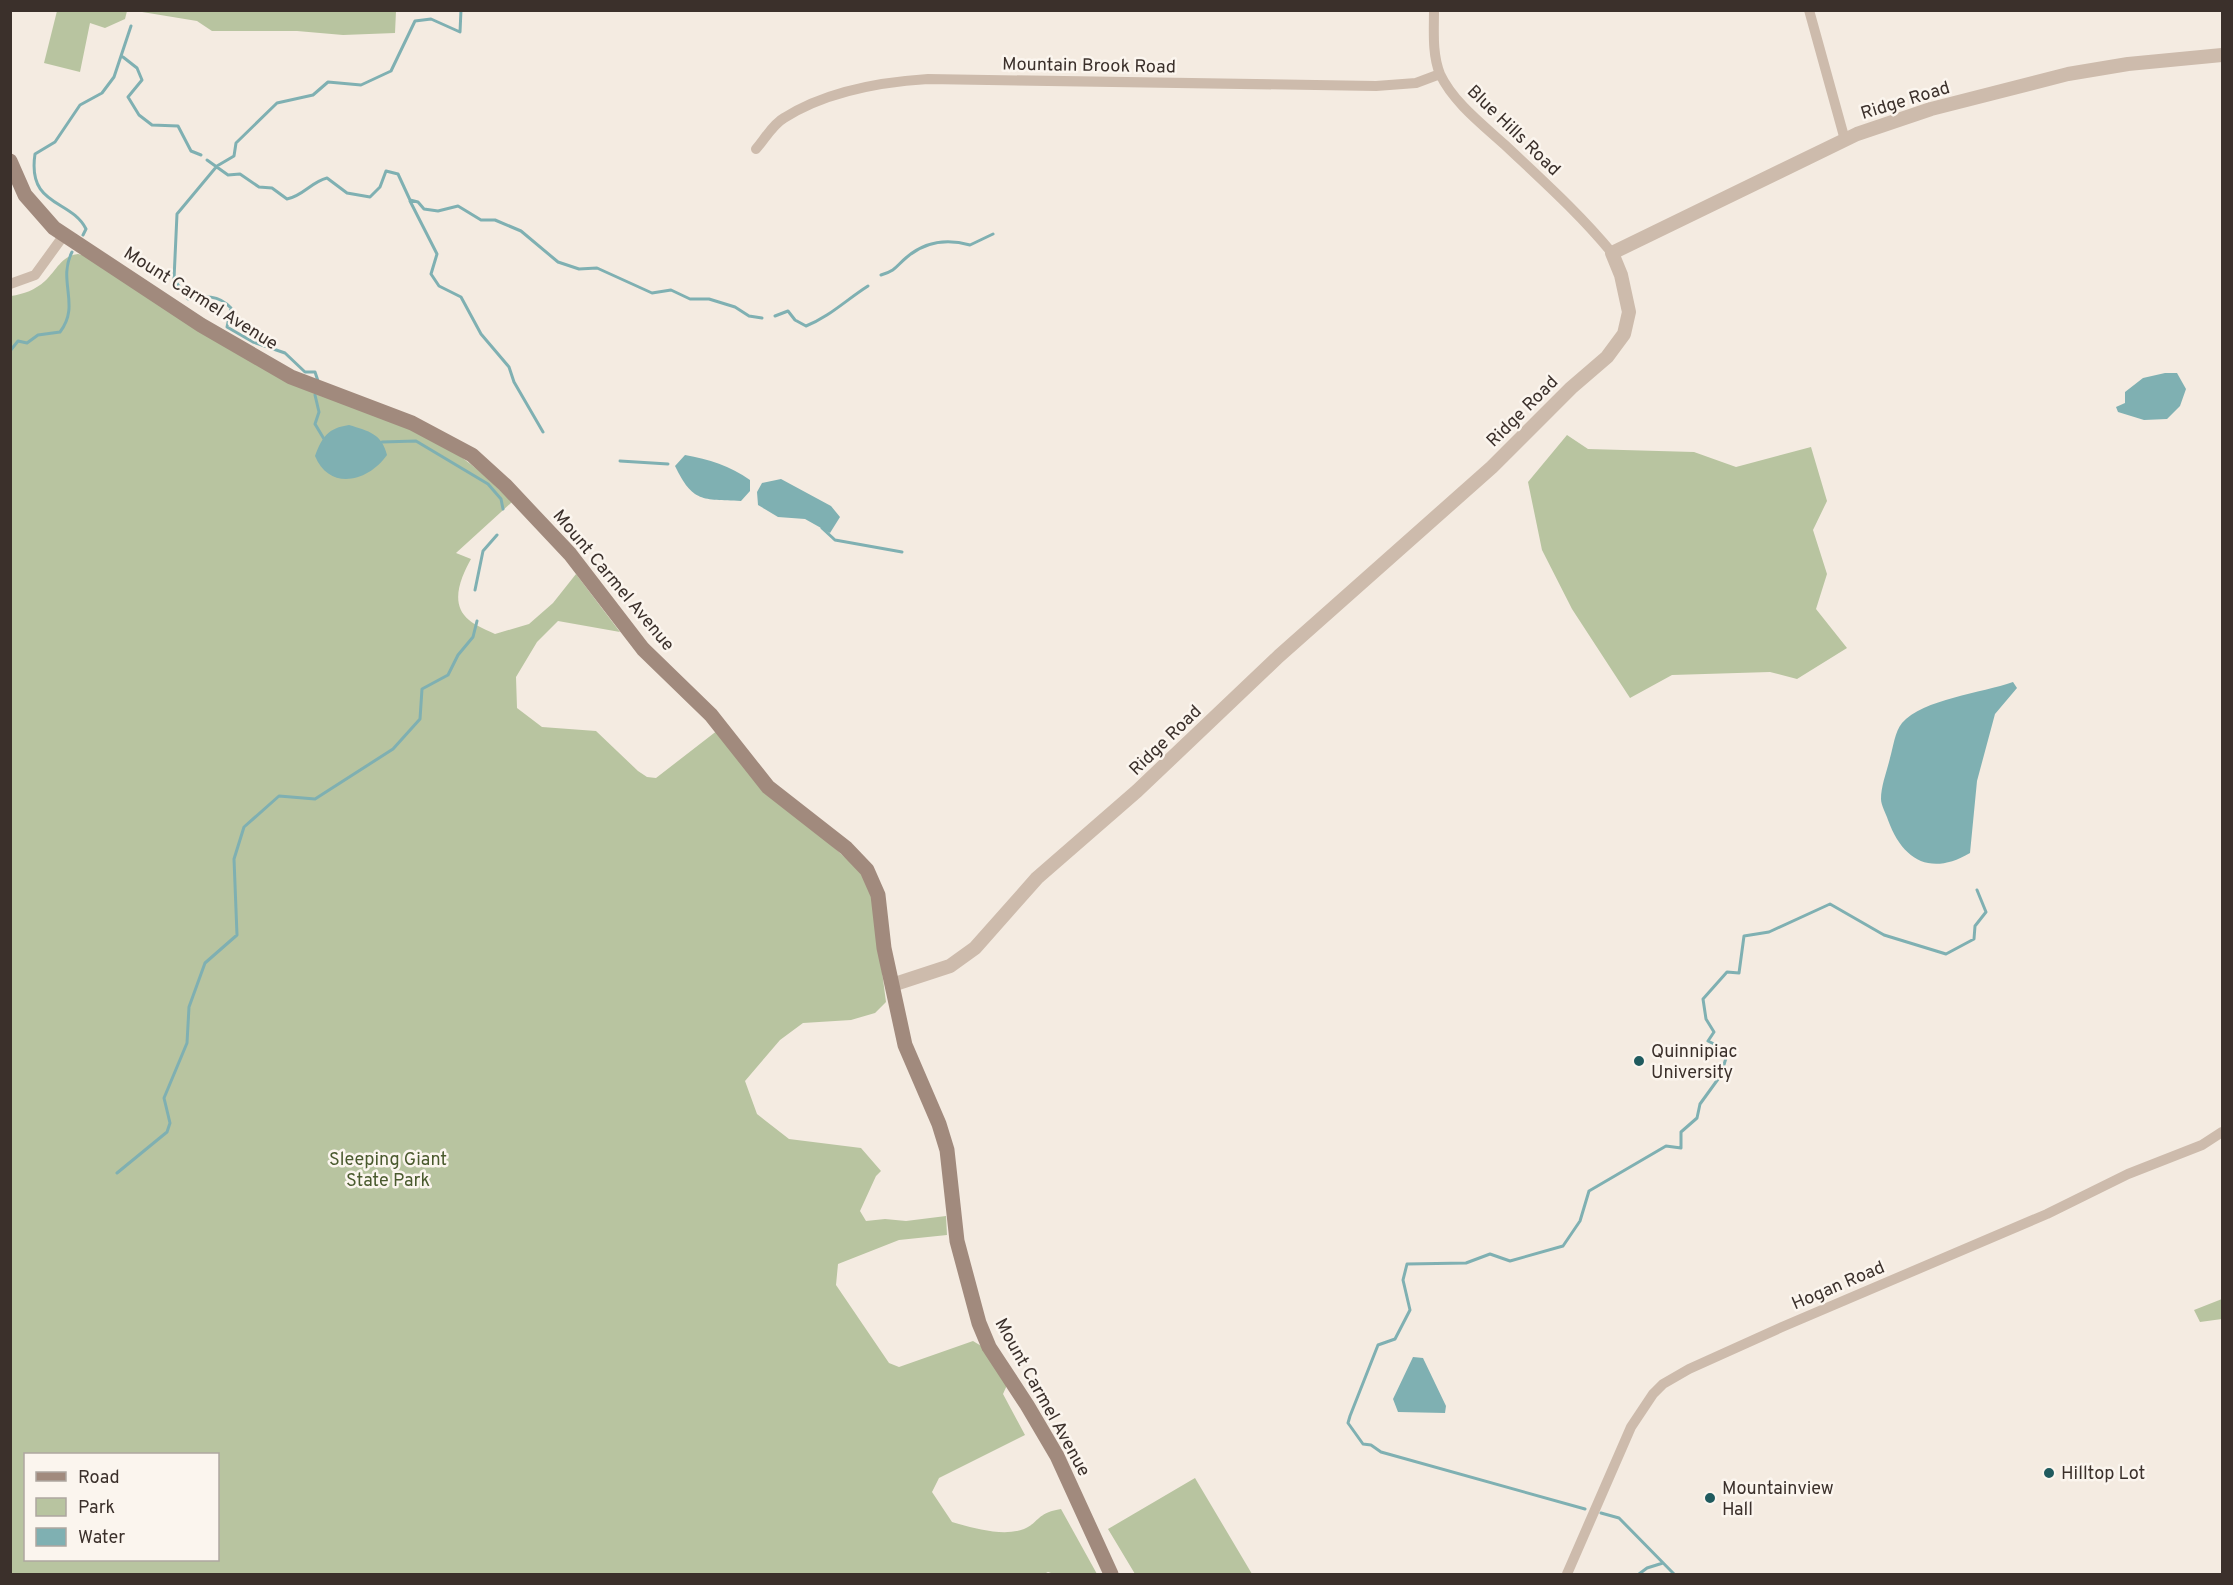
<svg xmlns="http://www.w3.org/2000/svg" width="2233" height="1585" font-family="Overpass,sans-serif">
	<rect width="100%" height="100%" fill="#f4ebe1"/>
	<!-- green -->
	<path fill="#b8c4a0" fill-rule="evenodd" d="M57,11V10L127,11L125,19L105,28L90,23L80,72L44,63Z
		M136,11L396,10V11L395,33L343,35L297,31H212L197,21Z
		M78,254L86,256L279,378C328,401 382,413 429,437C461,453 487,477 512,502L456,553L471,559C461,577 449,604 469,620C476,626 487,630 495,634L529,624L553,603L576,574L620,632L558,621L537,642L516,677L517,708L542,727L596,731L638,771L647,777L656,778L718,730L763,792L820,835L860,871L872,895L886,1002L875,1013L851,1020L803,1023L780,1040L745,1081L757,1114L789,1139L861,1148L881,1171L876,1176L860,1211L866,1221L885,1219L906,1221L946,1216L947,1235L899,1240L838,1264L836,1285L889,1363L899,1367L973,1341L983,1347L1007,1385L1003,1394L1025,1435L939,1478L932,1492L952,1522C973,1528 1003,1537 1024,1529C1039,1523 1036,1513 1061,1509L1097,1574H1054L1048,1572L1044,1574H11V296C24,294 35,290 45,281C57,270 61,256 78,254ZM26,1454H218V1560H26Z
		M1567,435L1588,449L1694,452L1736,467L1811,447L1827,501L1813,530L1827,574L1816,609L1847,648L1797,679L1770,672L1672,675L1630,698L1572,609L1542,550L1528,482Z
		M2222,1299V1319L2200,1322L2194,1310Z
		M1195,1478L1252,1574H1135L1108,1529Z"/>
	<!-- water -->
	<path fill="#7fb0b2" d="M2165,373H2177L2186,389L2180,406L2167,419L2144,420L2118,412L2116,407L2125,403V392L2143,378Z
		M349,425C369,431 382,434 387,455C369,481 330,492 315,456C322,437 328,428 349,425Z
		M685,455C709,459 730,466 750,480V491L741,501C702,499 693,503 675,466Z
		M781,479L831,506L840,517L830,533L805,519L778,517L758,505L757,492L762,483Z
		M2013,682L2017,688L1995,714L1977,781L1970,853C1931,876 1903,861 1888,820C1886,814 1881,805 1881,799C1881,786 1887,771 1890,758C1893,748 1895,731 1902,723C1923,699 1982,693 2013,682Z
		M1413,1357L1423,1358L1446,1406L1445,1413L1398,1412L1393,1399Z"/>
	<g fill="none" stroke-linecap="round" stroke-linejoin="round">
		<!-- stream -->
		<path stroke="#7fb0b2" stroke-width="3" d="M123,57L137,68L142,80L128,97L139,115L152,125L178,126L191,151L201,155
			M207,160L228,175L240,174L259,187L272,188L287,199C303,196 311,182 327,178L347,193L370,197L380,187L386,171L398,174L410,200L418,202L424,209L438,211L458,206L481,220H495L521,231L558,262L579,269L597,268L652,293L671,290L690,299H709L735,307L749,316L762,318
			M410,201L437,254L431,274L439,286L461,297L481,334L509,367L514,382L543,432
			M83,235L86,229C71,199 27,207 35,154L55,142L80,105L102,93L114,77L131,26
			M881,275C897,270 896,266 907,257C926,241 948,239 970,245L993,234
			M775,316L788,311L795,320L806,326C829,317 846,300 868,286
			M10,351L18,341L27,343L38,335L60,332C81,305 57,281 72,252
			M318,381L315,372H305L285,353L253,342L227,327L231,308C218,294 205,296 188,299L174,279L177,214L217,166L234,156L236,143L277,103L313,95L328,82L361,85L391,71L415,21L431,19L460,32L461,10
			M315,395L319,412L315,424L324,439
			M382,442L416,441L488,484L501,499L503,509
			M620,461L668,464
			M822,528L835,540L902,552
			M475,590L483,551L497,535
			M117,1173L167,1132L170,1123L164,1098L187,1043L189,1007L205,963L237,935L234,859L244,827L279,796L315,799L393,749L420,719L422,689L448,675L458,655L473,637L477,621
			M1585,1509L1381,1452L1371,1445L1363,1444L1348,1423L1350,1416L1378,1345L1395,1339L1410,1310L1403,1280L1407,1264L1466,1263L1490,1254L1510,1261L1563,1246L1580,1221L1589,1191L1666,1146L1681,1148V1132L1697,1118L1700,1104L1721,1075L1728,1051L1708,1041L1714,1032L1706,1019L1703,999L1727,972L1739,973L1744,936L1769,932L1830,904L1884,935L1946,954L1974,939L1975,926L1986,912L1977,890
			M1601,1513L1619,1518L1674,1574
			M1639,1574L1647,1568L1663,1563"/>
		<!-- minor -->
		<path stroke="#cdbbac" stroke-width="10" d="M1434,10C1434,31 1432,54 1440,74C1453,102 1483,125 1505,145C1542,180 1580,214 1612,253
			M1809,10L1845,140
			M756,149C764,140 773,124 784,118C825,92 880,82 928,79L1376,86L1416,83L1440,74
			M10,284L35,275L64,235
			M1567,1574L1631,1427L1653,1394L1663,1384L1689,1369L1782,1327L2047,1214L2128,1174L2202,1145L2222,1132"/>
		<!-- tertiary -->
		<path stroke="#cdbbac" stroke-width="14" d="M892,985L950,966L975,948L1037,878L1137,791L1279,656L1492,467L1571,388L1607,357L1624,334L1629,312L1621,275L1612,253L1857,134L1931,109L2068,74L2128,64L2222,55"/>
		<!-- secondary -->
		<path stroke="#a18a7d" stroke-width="15" d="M10,161L25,195L54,228L201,325L291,377L412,423L472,455L505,485L570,554L643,649L711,715L768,787L846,848L867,870L878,895L884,948L905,1045L939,1124L947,1150L957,1241L979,1323L989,1347L1027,1405L1057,1456L1111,1574"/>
	</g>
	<!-- markers -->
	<g fill="#1f5a5e" stroke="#fbf5ee" stroke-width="2">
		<circle cx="1639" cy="1061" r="6"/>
		<circle cx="2049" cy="1473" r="6"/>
		<circle cx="1710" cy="1498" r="6"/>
	</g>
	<g text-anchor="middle" stroke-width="5" stroke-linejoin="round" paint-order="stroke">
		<!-- street labels -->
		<g font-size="18" fill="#3b302b" stroke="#fbf5ee">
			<text transform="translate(1089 65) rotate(1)" y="6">Mountain Brook Road</text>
			<text transform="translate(1905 100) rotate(-17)" y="6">Ridge Road</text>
			<text transform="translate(1514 130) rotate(44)" y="6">Blue Hills Road</text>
			<text transform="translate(201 298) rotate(32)" y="6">Mount Carmel Avenue</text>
			<text transform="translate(1522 411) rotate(-45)" y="6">Ridge Road</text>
			<text transform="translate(614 580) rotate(50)" y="6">Mount Carmel Avenue</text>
			<text transform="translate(1165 740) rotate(-44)" y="6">Ridge Road</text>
			<text transform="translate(1838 1285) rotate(-23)" y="6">Hogan Road</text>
			<text transform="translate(1043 1397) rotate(61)" y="6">Mount Carmel Avenue</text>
		</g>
		<!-- poi labels -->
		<g font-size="18" fill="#3b302b" stroke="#fbf5ee" text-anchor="start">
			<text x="1651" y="1057">Quinnipiac<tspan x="1651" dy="21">University</tspan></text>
			<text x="2061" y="1479">Hilltop Lot</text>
			<text x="1722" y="1494">Mountainview<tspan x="1722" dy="21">Hall</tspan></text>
		</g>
		<!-- park labels -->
		<g font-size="18" fill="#4a5a2e" stroke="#fbf5ee">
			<text x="388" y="1165">Sleeping Giant<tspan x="388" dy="21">State Park</tspan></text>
		</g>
	</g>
	<!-- border -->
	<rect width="2233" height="1585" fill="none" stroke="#3b302b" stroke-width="24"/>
	<!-- legend -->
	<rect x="24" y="1453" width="195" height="108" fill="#fbf5ee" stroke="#aea6a0" stroke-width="1.5"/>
	<rect x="36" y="1472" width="30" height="9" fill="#a18a7d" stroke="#aea6a0" stroke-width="1.5"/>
	<text x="78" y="1483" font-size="18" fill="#3b302b">Road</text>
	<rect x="36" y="1498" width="30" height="18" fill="#b8c4a0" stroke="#aea6a0" stroke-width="1.5"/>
	<text x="78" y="1513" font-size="18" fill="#3b302b">Park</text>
	<rect x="36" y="1528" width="30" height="18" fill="#7fb0b2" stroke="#aea6a0" stroke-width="1.5"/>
	<text x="78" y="1543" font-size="18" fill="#3b302b">Water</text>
</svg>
